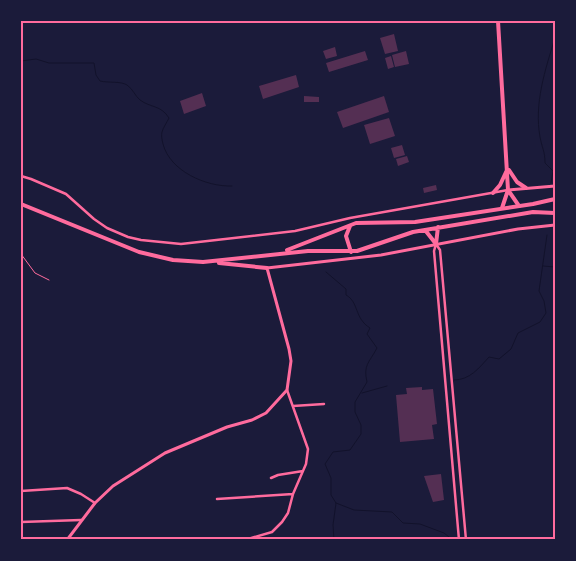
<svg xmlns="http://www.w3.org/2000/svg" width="576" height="561" font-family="'Crimson Pro',serif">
	<rect width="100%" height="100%" fill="#1b1b3a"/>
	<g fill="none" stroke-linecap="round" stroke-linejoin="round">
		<!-- stream -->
		<path stroke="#12122b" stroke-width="1" d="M21,61L36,59L49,63H94L96,75L100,81C108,83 121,81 127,85C133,89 135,96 140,100C151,108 161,105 169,118C167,122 163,128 162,132C161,135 162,140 163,144C170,171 206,187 232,186
			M551,183L553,171L545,163C545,151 542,148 540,137C534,104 545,70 555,38
			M543,266L555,267
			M326,272L346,289V295C359,302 354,318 370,328L367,334L377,348C369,363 363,365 367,382L355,402V412L361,425V434L350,450L333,452L325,464L331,478V495L336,503L333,525L334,540
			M454,380C470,380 479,368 489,357L499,359L511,349L518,333L540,322L546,313L544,301L539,291L547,235
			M362,393L387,386
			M336,503L354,510L392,512L403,523L420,524L444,533L453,540"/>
	</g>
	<!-- building -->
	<path fill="#542f53" d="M394,34L398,51L385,54L380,38Z
		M335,47L337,56L326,59L323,51Z
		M365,51L368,60L329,72L326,63Z
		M406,51L409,64L395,67L392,55Z
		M391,56L394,67L388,69L385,58Z
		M296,75L299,87L263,99L259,86Z
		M202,93L206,106L184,114L180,101Z
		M304,96L319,97V102H304Z
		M384,96L389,112L343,128L337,112Z
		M389,118L395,136L370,144L364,125Z
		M402,145L405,155L394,158L391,148Z
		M407,156L409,162L398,166L396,159Z
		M436,185L437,190L424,193L423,188Z
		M422,387V390L433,389L437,424L432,425L434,439L400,442L396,395L407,394L406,388Z
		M441,474L444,500L433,502L424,476Z"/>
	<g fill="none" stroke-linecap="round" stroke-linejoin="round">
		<!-- path -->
		<path stroke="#ff6b9d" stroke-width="1" d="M21,254L35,273L49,280"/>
		<!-- minor -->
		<path stroke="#ff6b9d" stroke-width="2.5" d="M21,176L31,179L66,194L94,219L107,228L128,237L141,240L181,244L295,231L350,218L508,190
			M293,406L324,404
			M271,478L278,475L303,471
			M21,491L67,488L81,494L95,503
			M217,499L293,494
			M21,522L81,520
			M248,539L272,532L282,522L288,513L293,494L306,464L308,449L287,390
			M459,540L434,251L436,244L440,250L466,540"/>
		<!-- tertiary -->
		<path stroke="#ff6b9d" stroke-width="3" d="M508,190L555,186
			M67,540L95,503L113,486L165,453L227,427L252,420L266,413L287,390L291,361L289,349L267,268L381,255L518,229L555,225"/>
		<!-- primary -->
		<path stroke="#ff6b9d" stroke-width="4" d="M498,21L508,190L502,208
			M509,170L517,182L526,188
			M508,190L519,206
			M493,193L500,185L507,170"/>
		<!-- trunk -->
		<path stroke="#ff6b9d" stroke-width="4" d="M21,204L139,252L173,260L203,262L308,251H357L413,232L533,212L555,213
			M350,226L346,236L351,252
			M425,230L436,244
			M436,244L438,227
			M287,250L356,223L415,222L533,204L555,199
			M219,263L267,268"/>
	</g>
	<!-- border -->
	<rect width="576" height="561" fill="none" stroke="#1b1b3a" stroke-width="45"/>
	<rect x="22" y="22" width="532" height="516" fill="none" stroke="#ff6b9d" stroke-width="2"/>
</svg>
